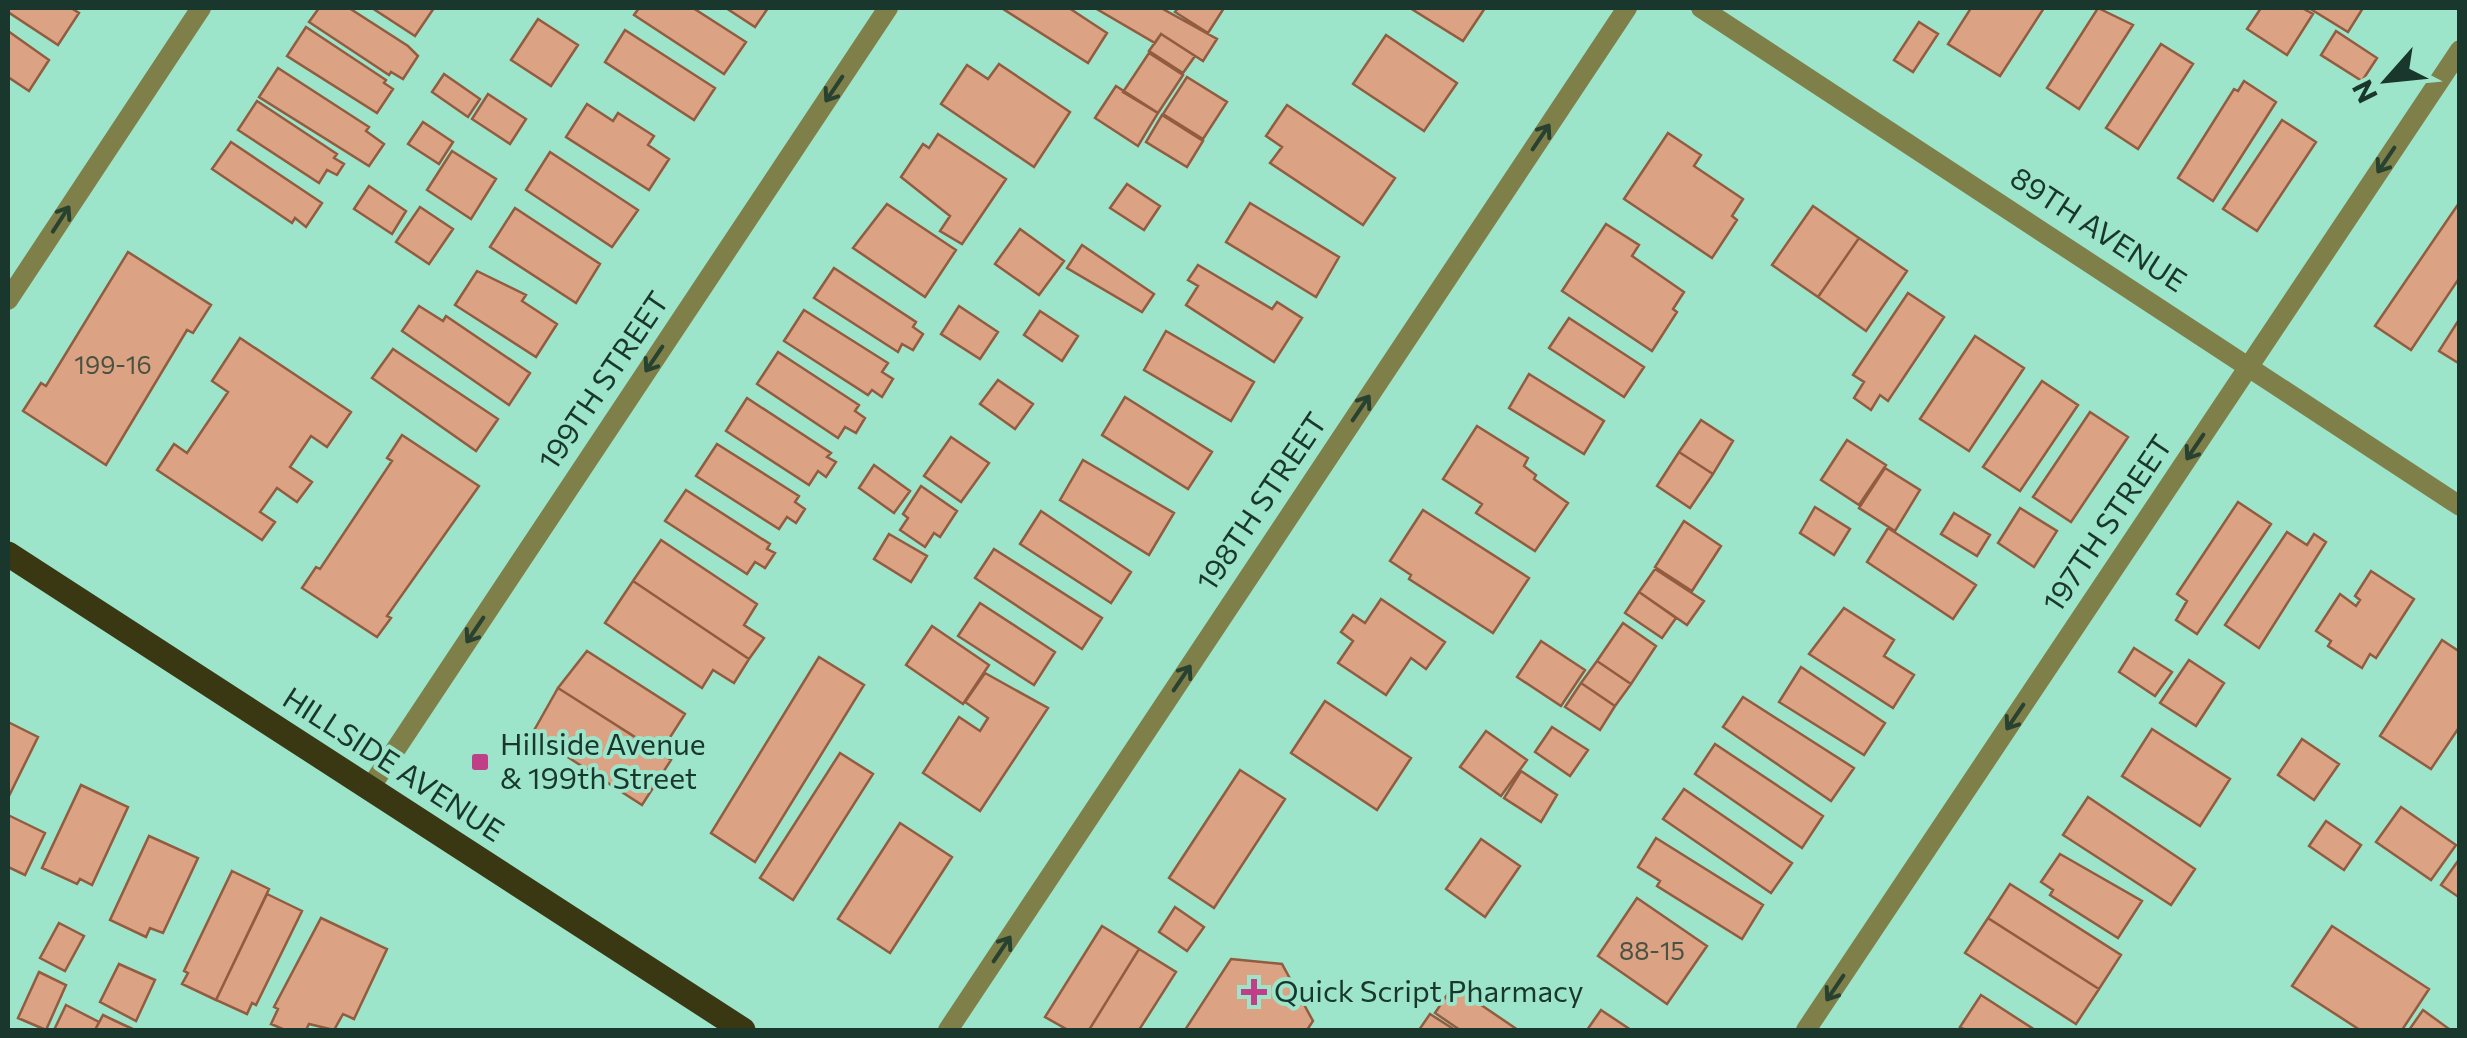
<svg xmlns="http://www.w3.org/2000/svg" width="2467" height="1038" font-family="Commissioner,sans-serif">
	<rect width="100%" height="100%" fill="#9de5ca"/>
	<!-- building -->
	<path fill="#dba283" stroke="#915c40" stroke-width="2.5" d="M8,8H71L79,13L58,45L8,12Z
		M319,8H349L408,46L418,56L403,79L391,72L389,75L309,22Z
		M372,8H434L415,36Z
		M639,8H693L746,42L724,74L634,15Z
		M726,8H768L755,27Z
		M1069,8L1107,33L1088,63L1003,9Z
		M1095,8H1161L1217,39L1203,61L1161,34L1155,43Z
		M1178,8H1224L1208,33L1175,12Z
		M1410,8H1485L1463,41Z
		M1971,8H2044L2000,76L1948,44Z
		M2098,8L2133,25L2079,109L2047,88Z
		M2261,8H2302L2313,14L2287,55L2247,29Z
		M2309,8H2363L2348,32Z
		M538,19L578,45L551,86L511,60Z
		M1919,22L1938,34L1913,72L1894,60Z
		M306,27L386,80L384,83L393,89L377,113L287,56Z
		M625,30L715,88L694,120L605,62Z
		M8,31L49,60L29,91L8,77Z
		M2336,31L2377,58L2362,81L2321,55Z
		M1161,34L1195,56L1183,73L1149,51Z
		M1386,35L1457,83L1424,131L1353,84Z
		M2161,44L2193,64L2138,149L2106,128Z
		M1149,53L1183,75L1158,113L1123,92Z
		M999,64L1070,112L1034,167L941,104L967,65L988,79Z
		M278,68L369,127L366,131L384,144L369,166L259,97Z
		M444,74L480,99L468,117L432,92Z
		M1187,77L1227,102L1203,139L1163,114Z
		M2244,81L2276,102L2213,201L2178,178L2234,89L2238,91Z
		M1116,86L1158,113L1138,146L1095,118Z
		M488,94L526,119L510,144L472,119Z
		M257,101L337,154L334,158L344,164L337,175L327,170L319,183L238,130Z
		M587,104L613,121L618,113L654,136L648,145L669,159L649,190L566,137Z
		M1287,105L1395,178L1363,225L1270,163L1282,147L1266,136Z
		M1162,115L1203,141L1187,167L1146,142Z
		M2282,120L2316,142L2257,231L2223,209Z
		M423,122L453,142L439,164L408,144Z
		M1668,133L1701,155L1694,166L1743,199L1732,216L1737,220L1712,258L1624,199Z
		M938,134L1006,179L962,244L940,231L950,216L901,177L923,144L929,148Z
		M231,142L322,203L306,227L295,218L292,223L212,169Z
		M452,151L496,179L471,219L427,190Z
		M550,152L638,210L612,247L526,190Z
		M1127,184L1160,206L1144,230L1110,208Z
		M369,186L406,211L392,234L354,209Z
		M1250,203L1339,257L1316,297L1226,242Z
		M2459,203L2460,277L2411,350L2375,326Z
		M887,204L956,250L925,297L853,248Z
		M1813,206L1859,238L1818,297L1772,265Z
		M420,207L453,229L429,264L396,242Z
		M515,208L600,264L576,303L490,247Z
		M1606,224L1639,245L1632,256L1684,292L1673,309L1677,312L1652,351L1562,291Z
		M1020,229L1064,261L1039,295L995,264Z
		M1859,238L1907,271L1866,331L1818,297Z
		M1082,245L1154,294L1142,312L1067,268Z
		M128,252L211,305L193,333L187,330L106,465L23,411L41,383L46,386Z
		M1198,265L1272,309L1277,302L1302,318L1274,362L1186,305L1198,286L1188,280Z
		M834,268L916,322L913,327L923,334L913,350L902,344L898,352L814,298Z
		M477,271L526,295L522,301L557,324L536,357L455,305Z
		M1908,293L1944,317L1888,401L1880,395L1871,410L1854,398L1864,382L1853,375Z
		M419,306L443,321L446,316L530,373L509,405L402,331Z
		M959,306L998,332L980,359L941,334Z
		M804,310L888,363L882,372L893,379L882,397L872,390L868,395L784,341Z
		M1040,311L1078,336L1062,361L1024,335Z
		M1569,318L1644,367L1624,397L1549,348Z
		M2460,318V364L2439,351Z
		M1166,331L1254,382L1231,421L1144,370Z
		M1975,336L2024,368L1969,451L1920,419Z
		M240,338L351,412L327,447L311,436L290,467L312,482L297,502L277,488L260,512L275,522L262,540L157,470L174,444L187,453L228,392L212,381Z
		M393,349L498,419L476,451L372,378Z
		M778,352L859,405L855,411L865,418L856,433L845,427L838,438L757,384Z
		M1529,374L1604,421L1584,454L1509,408Z
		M998,380L1033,404L1015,429L980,404Z
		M2042,381L2078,405L2020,491L1983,467Z
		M1125,397L1212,452L1188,489L1102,435Z
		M747,398L831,453L827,457L836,462L826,477L818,471L809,485L726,431Z
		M2090,412L2128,437L2071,522L2033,497Z
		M1701,420L1733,441L1713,474L1679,452Z
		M1477,426L1528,458L1524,466L1536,475L1534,479L1568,503L1535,551L1476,513L1482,504L1443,479Z
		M402,435L479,486L387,616L391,618L377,637L302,588L316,567L320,569L392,461L387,458Z
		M951,437L989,463L961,502L924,476Z
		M1847,440L1886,465L1859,505L1821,480Z
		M717,444L799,496L795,502L805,509L796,523L787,517L779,529L696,476Z
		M1679,452L1713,474L1690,508L1657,486Z
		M1083,460L1174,513L1149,555L1060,500Z
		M874,465L910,491L894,513L859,488Z
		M1885,468L1920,490L1895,531L1859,508Z
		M921,486L957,511L940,537L934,533L925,547L900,530L908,518L903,514Z
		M686,490L770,544L767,549L775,553L765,568L755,562L747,574L665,521Z
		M2238,502L2271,524L2197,634L2176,620L2187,601L2177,594Z
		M1815,507L1850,529L1834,555L1800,533Z
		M2020,508L2057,531L2034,567L1998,543Z
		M1423,510L1529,578L1493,633L1409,579L1411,575L1390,561Z
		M1041,511L1131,572L1111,603L1020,544Z
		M1954,513L1990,535L1977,556L1941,534Z
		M1684,521L1721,546L1692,591L1655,567Z
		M1888,528L1976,585L1953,619L1867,562Z
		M2287,532L2307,545L2314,534L2326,542L2259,648L2225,625Z
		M889,534L927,556L911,582L874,559Z
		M661,540L757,604L744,625L764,638L749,659L633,581Z
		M994,549L1102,618L1082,649L975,578Z
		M1655,569L1704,601L1687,625L1639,592Z
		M2371,571L2414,599L2376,658L2370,654L2362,668L2328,646L2331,641L2316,631L2340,594L2356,606L2360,600L2355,596Z
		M633,581L749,659L734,683L713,670L702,688L605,623Z
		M1639,592L1676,618L1662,638L1625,613Z
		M1381,599L1445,642L1426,669L1411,658L1386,695L1338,663L1353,641L1341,632L1353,615L1365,623Z
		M980,603L1055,652L1034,685L958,636Z
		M1844,608L1894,640L1884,656L1914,675L1893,708L1809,654Z
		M1623,623L1656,646L1631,684L1597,661Z
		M932,626L989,665L963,704L906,665Z
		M2442,640L2460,652V726L2431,769L2380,736Z
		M1541,641L1585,670L1561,706L1517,677Z
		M2134,648L2172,672L2155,696L2119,672Z
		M587,651L685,714L660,753L558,688Z
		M819,657L864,685L755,862L711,833Z
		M2189,660L2224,683L2196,726L2160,703Z
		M1597,661L1631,684L1615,706L1581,683Z
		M1801,667L1885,723L1864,755L1779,702Z
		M985,673L1048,708L980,811L923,773L959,717L980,731L988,718L965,702Z
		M1581,683L1615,706L1600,730L1565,707Z
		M558,688L671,760L642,805L532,734Z
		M1743,697L1854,768L1831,801L1723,727Z
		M1325,701L1411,758L1377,810L1291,753Z
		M8,722L38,737L8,798Z
		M1552,727L1588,750L1570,776L1535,752Z
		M2152,729L2230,779L2200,826L2122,776Z
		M1486,731L1527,760L1501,796L1460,767Z
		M2302,739L2339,764L2314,800L2278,775Z
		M1715,744L1823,816L1802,848L1695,774Z
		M840,753L873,774L793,900L760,878Z
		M1240,770L1285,799L1214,908L1169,878Z
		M1521,771L1557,795L1541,822L1504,798Z
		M81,785L128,807L92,885L80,879L77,884L42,868Z
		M1684,789L1792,863L1771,893L1663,819Z
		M2088,797L2195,869L2171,905L2063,835Z
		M2401,807L2456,845L2431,880L2376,842Z
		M8,815L45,833L25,875L8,867Z
		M2326,821L2361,845L2344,870L2309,846Z
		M900,823L952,857L890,953L838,919Z
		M149,836L198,858L163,933L150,928L146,937L110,920Z
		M1656,838L1763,905L1742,939L1657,886L1660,881L1638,867Z
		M1481,839L1520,866L1485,917L1446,889Z
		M2060,854L2142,901L2118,938L2050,895L2053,890L2041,882Z
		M2460,858V898L2441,885Z
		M232,871L269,889L216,1000L182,984L188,973L184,971Z
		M2010,884L2121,955L2099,989L1988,918Z
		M267,894L302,911L256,1005L252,1003L247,1014L216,1000Z
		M1637,898L1707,946L1667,1004L1598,956Z
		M1175,907L1204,927L1187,951L1159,932Z
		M321,918L387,949L354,1019L343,1014L334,1030L309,1024L306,1030H285L271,1024L278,1009L274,1007Z
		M1988,918L2099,989L2076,1024L1965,953Z
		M59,923L84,936L65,971L40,958Z
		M1102,926L1139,949L1089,1030H1068L1045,1017Z
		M2332,926L2429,989L2402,1030H2360L2292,986Z
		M1139,949L1176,972L1139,1030H1089Z
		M1231,959L1282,964L1313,1021L1307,1030H1185Z
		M119,964L155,980L136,1021L100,1002Z
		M39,972L66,985L46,1030L18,1018Z
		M1453,986L1465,994L1518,1030H1460L1435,1013Z
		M1981,995L2035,1030H1966L1960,1027Z
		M66,1005L99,1022L95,1030H54Z
		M1601,1010L1631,1030H1587Z
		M2423,1010L2449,1029L2452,1030H2409Z
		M1430,1014L1455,1030H1419Z
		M103,1015L124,1025L135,1030H95Z"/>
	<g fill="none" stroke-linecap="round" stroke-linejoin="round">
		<!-- street -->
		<path stroke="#7f7f49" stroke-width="20" d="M1701,8L2460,506
			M8,300L201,8
			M370,788L888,8
			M948,1030L1627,8
			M1806,1030L2460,50"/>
		<!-- primary -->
		<path stroke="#393812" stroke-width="25" d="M8,554L743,1030"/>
	</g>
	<!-- one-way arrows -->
	<defs><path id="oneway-shaft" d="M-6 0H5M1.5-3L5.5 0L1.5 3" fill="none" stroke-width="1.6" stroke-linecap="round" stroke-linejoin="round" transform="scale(2.5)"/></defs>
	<g stroke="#284231">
		<use href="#oneway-shaft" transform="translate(834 89) rotate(124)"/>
		<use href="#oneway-shaft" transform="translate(1541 137) rotate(-56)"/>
		<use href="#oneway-shaft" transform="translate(2386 160) rotate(124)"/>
		<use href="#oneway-shaft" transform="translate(61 219) rotate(-57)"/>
		<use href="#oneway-shaft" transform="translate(654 359) rotate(124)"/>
		<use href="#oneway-shaft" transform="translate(1361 408) rotate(-56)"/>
		<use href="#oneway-shaft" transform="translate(2195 447) rotate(124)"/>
		<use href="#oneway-shaft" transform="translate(475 630) rotate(124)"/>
		<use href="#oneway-shaft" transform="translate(1182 678) rotate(-56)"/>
		<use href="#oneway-shaft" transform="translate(2015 717) rotate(124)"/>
		<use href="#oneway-shaft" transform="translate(1002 949) rotate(-56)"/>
		<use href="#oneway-shaft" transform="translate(1835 988) rotate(124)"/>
	</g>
	<!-- markers -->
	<g fill="#c03f89" stroke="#9de5ca" stroke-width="4">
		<rect x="470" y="752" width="20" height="20" rx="5"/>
		<path d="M1249 977h10v10h10v10h-10v10h-10v-10h-10v-10h10z"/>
	</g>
	<g text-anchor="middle" stroke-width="8" stroke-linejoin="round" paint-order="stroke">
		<!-- number labels -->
		<g font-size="25" fill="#4a5242">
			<text x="113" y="374">199-16</text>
			<text x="1652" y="960">88-15</text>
		</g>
		<!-- street labels -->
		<g font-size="30" fill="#19372d" stroke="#9de5ca">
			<text transform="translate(2098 230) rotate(33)" y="10">89TH AVENUE</text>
			<text transform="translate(604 381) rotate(-56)" y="10">199TH STREET</text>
			<text transform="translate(1262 502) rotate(-56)" y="10">198TH STREET</text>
			<text transform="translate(2108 524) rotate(-56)" y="10">197TH STREET</text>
			<text transform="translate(393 765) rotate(33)" y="10">HILLSIDE AVENUE</text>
		</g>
		<!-- poi labels -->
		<g font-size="30" fill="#19372d" stroke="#9de5ca" text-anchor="start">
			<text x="500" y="755">Hillside Avenue<tspan x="500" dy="34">&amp; 199th Street</tspan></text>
			<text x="1274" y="1002">Quick Script Pharmacy</text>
		</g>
	</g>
	<!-- border -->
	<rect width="2467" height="1038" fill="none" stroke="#19372d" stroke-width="20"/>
	<!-- north arrow -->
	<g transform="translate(2387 80) rotate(243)" stroke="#9de5ca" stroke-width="8" paint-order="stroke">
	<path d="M0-8L18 38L0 25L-18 38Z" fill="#19372d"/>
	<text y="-15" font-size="28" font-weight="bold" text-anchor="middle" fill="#19372d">N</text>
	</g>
</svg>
